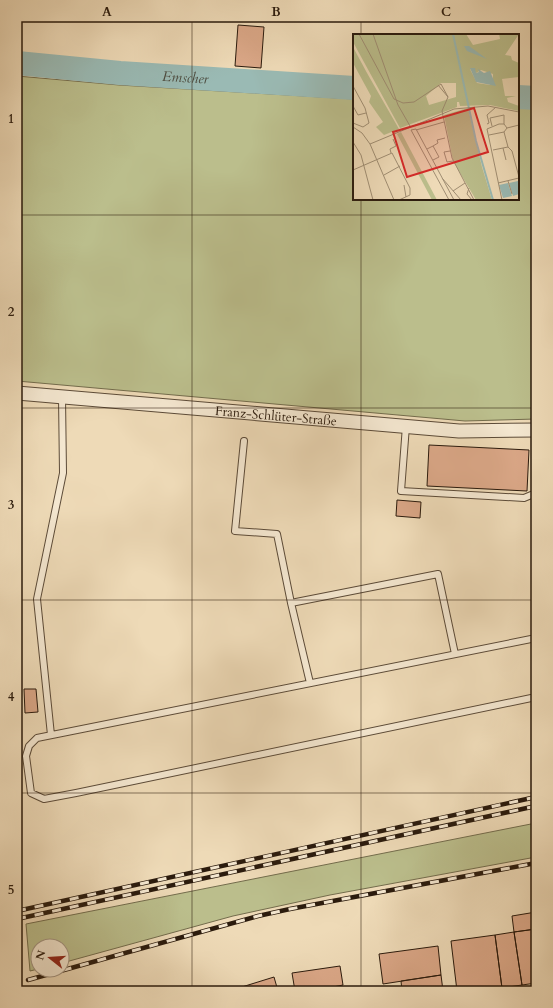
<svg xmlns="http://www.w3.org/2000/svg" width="553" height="1008" font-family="Cardo,serif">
	<rect width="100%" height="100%" fill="#eedab7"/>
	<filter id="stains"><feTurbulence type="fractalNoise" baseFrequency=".005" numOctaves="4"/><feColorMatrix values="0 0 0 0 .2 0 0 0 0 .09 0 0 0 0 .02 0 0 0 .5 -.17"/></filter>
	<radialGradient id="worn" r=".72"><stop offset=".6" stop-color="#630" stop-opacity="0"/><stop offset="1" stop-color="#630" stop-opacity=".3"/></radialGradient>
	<!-- green -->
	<path fill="#bbbe8c" stroke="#736c4c" d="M17,76L119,85L354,99V199H518V106L536,107V419L465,421L17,381Z
		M536,823V857L330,895L233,916L62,963V946H38V969L30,971L26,924Z"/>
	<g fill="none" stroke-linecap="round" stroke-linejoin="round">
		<!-- river -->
		<g stroke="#9abab4" stroke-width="24">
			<path id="s1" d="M17,63L120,73L354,88"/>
			<path d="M518,97L536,98"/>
		</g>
	</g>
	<!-- building -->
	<path fill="#daa787" stroke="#2b1b0d" d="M238,25L264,27L261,68L235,66Z
		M429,445L529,450L527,491L427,486Z
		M397,500L421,502L420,518L396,516Z
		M24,689H36L38,712L25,713Z
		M536,912V929L514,932L512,916Z
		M536,929V983L522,985L514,932Z
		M514,932L522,985L502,988L495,935Z
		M495,935L502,988L479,991H457L451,941Z
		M438,946L441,975L383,984L379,954Z
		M340,966L343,985L333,987L334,991H295L292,973Z
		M441,975L443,991H402L401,981Z
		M274,977L278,991H229Z"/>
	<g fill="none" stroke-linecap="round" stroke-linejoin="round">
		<!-- lane casing -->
		<g stroke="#5c4b38" stroke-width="8">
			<path id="lane" d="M406,426L401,491L524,498L536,493V492
				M244,441L235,531L277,534L291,603
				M536,638L37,738L29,746L26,756L31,793L44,799L76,793L536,697
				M310,683L291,603L438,574L455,654
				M51,735L37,599L63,473L62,397"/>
		</g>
		<!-- street casing -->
		<g stroke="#5c4b38" stroke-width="15">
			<g id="street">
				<path id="s2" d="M17,393L459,431L536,430"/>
			</g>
		</g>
		<!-- lane -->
		<use href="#lane" stroke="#f4e7d0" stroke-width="6"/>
		<!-- street -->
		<use href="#street" stroke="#f4e7d0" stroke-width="13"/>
		<!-- rail casing -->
		<g stroke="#2b1b0d" stroke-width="4.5">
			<path id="rail" d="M17,911L536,797
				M17,919L536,806
				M28,980L258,916L290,909L536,863"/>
		</g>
		<!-- rail -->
		<use href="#rail" stroke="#f4e7d0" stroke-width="3" stroke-dasharray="9" stroke-linecap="butt"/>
	</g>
	<!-- grid -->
	<path fill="none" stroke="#2b1b0d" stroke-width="1" stroke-opacity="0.55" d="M192,17V991M361,17V35M361,199V991M17,215H536M17,408H536M17,600H536M17,793H536"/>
	<g text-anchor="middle" stroke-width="3" stroke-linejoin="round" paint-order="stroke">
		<!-- street labels -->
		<g font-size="13" fill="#2b1b0d" stroke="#f4e7d0">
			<text dy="5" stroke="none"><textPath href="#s2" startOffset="260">Franz-Schlüter-Straße</textPath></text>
		</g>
		<!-- water labels -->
		<g font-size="14" font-style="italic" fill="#4c4b3f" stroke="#f4e7d0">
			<text dy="5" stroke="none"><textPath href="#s1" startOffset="169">Emscher</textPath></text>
		</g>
	</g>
	<!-- overview -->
	<g transform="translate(353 34)">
		<rect width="166" height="166" fill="#eedab7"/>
		<path d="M0,0H113L120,11L147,5L146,0H166L152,21L158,22L159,26L166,29V43L149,45L152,62H163L154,64L155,68L166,72V77L137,71L107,72L106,68H104V73L47,94L0,8ZM117,35L123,39L128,36L140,40V47L137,51L124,49ZM88,49H103V63L76,71L73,62ZM0,13L14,39L46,95L31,101L23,93L30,88L16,68L18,62L0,29ZM115,74L129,133L139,166H123L100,127L91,81ZM48,98L76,151L84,166H79L44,100Z" fill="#bbbe8c" fill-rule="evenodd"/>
		<path d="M111,12H116L134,25L114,17ZM117,34H122L123,39L126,38L125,35L131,39L137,37L143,52L123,48ZM165,147L166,160L160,162L156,149ZM155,149L159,162L150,164L146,151Z" fill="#9abab4"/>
		<path fill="none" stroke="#9abab4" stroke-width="2" d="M100,0L123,107L140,166"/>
		<path fill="none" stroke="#a08e73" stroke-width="1" d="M6,0L41,65L50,69L61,68L88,50L95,63M20,0L45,71L57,92M85,51L95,63L89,77L99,124L121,166M0,52L12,74L16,89L10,93L0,89M0,72L5,81L13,79M134,90L136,89L134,81L143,73M139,92L137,84L151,81V90M0,93L9,99L17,110L41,166M63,96L91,88M136,101L151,98L154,94M0,108L8,121L20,166M17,110L101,75L135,72L166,78M80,112L85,109L84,106L92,104M155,113L159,117L166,143M150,114L153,126M74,115L80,112L86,123L80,126M140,116L155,113L151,98M97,117L91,118L94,128L100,127M38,119L37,115L43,112L40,105M0,136L39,119L57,154V161M31,141L47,132M89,144L108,166M155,147L159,160M145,149L166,144M51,151L53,163M116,154L114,160L119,166M100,157L112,149M46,166L57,161M96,166L58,96L63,95L101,166M149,166L134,95L146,90H151L154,94L166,91"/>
		<path fill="#d62828" fill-opacity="0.15" stroke="#d62828" stroke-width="2" d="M121,74L135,118L54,143L40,98Z"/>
		<rect width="166" height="166" fill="none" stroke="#2b1b0d" stroke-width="2"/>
	</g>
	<!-- margin -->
	<rect width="553" height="1008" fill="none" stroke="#eedab7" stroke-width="44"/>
	<!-- north arrow -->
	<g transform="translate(50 958) rotate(287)"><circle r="19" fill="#f4e7d0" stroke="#a49582"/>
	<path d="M0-3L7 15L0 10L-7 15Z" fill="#8f2418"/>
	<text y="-6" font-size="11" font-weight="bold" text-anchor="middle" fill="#2b1b0d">N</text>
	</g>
	<rect x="22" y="22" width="509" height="964" fill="none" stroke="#2b1b0d" stroke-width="1.5"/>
	<g font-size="13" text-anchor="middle" font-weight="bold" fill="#2b1b0d">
		<text x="107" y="16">A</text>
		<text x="276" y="16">B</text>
		<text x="446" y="16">C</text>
		<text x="11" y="123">1</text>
		<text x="11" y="316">2</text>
		<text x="11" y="509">3</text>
		<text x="11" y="701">4</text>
		<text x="11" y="894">5</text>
	</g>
	<rect width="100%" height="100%" filter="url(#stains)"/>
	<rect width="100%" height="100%" fill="url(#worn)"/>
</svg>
